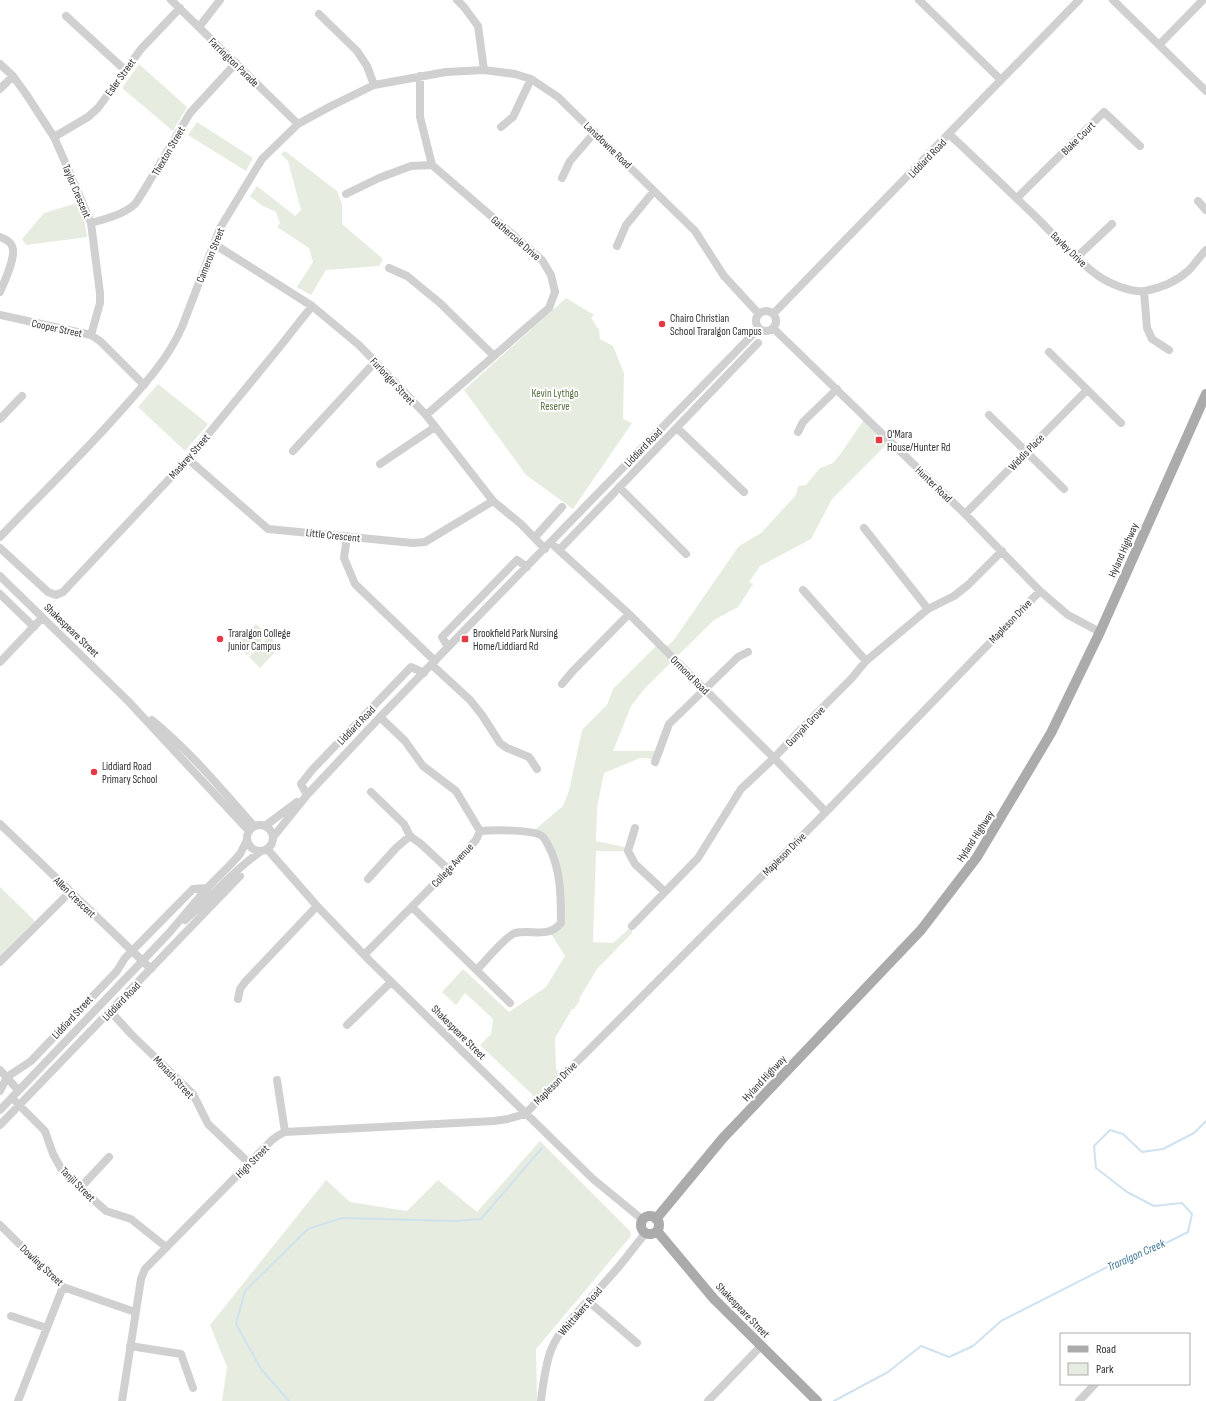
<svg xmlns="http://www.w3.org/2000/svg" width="1206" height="1401" font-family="'Sofia Sans Condensed',sans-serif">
	<rect width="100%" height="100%" fill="#fff"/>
	<!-- green -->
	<path fill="#e6ecdf" d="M139,64L187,107L173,131L122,88Z
		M197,122L253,158L246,171L188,135Z
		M285,151L337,191L342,204V224L383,259L379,266L326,270L311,295L297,287L313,262L309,248L277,227L280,223L276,212L261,205L250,196L257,186L295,216L301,210L288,161L281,154Z
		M77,203L84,219L87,237L26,245L22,239L44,213Z
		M566,298L594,315L591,318L599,330L600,339L613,346L624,373L623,419L632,423L573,509L526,475L464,390Z
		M158,384L208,424L185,451L138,407Z
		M866,417L890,441L832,499L811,539L760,566L749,582L753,584L738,607L714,620L645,688L631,706L613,751H658L656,759L640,758L604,773L597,807L596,841L629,848L628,851H596L593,942L613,943L632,926V933L597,969L579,999L580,1000L574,1009H572L555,1038L556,1069L563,1076L538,1100L480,1045L491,1034L493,1019L465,993L456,1005L442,992L463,969L509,1012L546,987L565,956L550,932L558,927L559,877L542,838L531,833L563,806L569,791L582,730L607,705L613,689L658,644L664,649L673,641L739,546L761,533L796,495L798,486L806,485L820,468L833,463L839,456Z
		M256,624L267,634L247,655L236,645Z
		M269,636L280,647L260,668L249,657Z
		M0,887L35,921L0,957Z
		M540,1141L630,1231L631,1236L536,1349L537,1401H222L227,1367L210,1325L326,1180L350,1202L407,1211L438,1180L477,1212Z"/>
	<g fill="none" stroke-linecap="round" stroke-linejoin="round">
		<!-- stream -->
		<path stroke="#cfe2ee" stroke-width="2" d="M289,1401L261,1369L236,1324L245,1291L308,1229L342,1218L455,1221L481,1219L542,1148
			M834,1401L888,1372L921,1346L949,1357L973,1346L1001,1321L1127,1257L1168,1242L1188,1232L1192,1214L1182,1203L1154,1206L1127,1192L1096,1168L1094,1146L1110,1130L1123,1134L1142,1152L1163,1149L1194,1133L1206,1121"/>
		<!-- minor -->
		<path stroke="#d0d0d0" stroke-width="8" d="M171,0L298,124
			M457,0L464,7L478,26L484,70
			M919,0L1001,80
			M1113,0L1206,91
			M319,14L357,51L367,66L374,85
			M66,16L125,70
			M199,27L220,0
			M1159,45L1203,0
			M0,64L13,76L26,94L54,137L68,169L91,223L100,293V303L91,335
			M420,76V117L432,165L542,260L551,275L555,292L549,308L426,415
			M0,89L13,76
			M501,127L513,117L531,79
			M949,134C979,162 1008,190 1037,218C1056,237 1075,259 1097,275C1108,283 1131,293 1145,291C1160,288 1177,281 1188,271C1195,264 1200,256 1206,250
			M54,137L88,117L98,108L141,49L180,8
			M562,178L570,161L595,132
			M346,194L379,178L411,166L432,165
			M1017,198L1104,112L1140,146
			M1198,201L1206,210
			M91,223C105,219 122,215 134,205C138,201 140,196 143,192L190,113L236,63
			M0,237C5,239 10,241 12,246C17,256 4,282 0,292
			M214,244L312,306L359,345L426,415L493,501L521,524L545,549
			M617,246L626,225L654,191
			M1077,257L1112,224
			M389,268L407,276L440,303L494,356
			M1144,291L1147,328L1152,339L1169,350
			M756 321a10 10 0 1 1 20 0a10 10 0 1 1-20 0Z
			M773,314L1079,0
			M0,315L91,335L100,341L144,385
			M773,328L965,514L1040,591L1068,615L1100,632
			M1049,352L1121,423
			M989,415L1064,489
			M0,419L22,396
			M677,428L744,492
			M798,432L803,422L837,389
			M293,451L375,362
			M188,459L268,529L413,543L425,542L493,501
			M380,464L435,427
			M619,487L686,554
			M965,514L1087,390
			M864,528L928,609
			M347,536L344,558L355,584L435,661
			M0,537C39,496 80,457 118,414C142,387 167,361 182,327L220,228L262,159L298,124L331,106L374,85L446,72L484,70L515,74L531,79L558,97L695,231L724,276L759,314
			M535,537L562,507
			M551,543L629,614L774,758L826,812
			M0,548L48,592L56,595L63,592L188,459L278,349L312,306
			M560,549L758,343
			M0,576L128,701L249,831
			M803,590L866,661
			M0,594L34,627
			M448,647L442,637L517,560L527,567
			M0,662L42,618
			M432,665L470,700L482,715L500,743L507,748L529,757L537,769
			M562,684L572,672L629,614
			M152,720C190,751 222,790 254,826
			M655,762L669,724L738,657L748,652
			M371,792L404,824L410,836L421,844L449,870
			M307,795L301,784L312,770L411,667L424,673
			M0,824L151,969
			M247 838a13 13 0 1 1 26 0a13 13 0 1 1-26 0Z
			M265,826L297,802
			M635,828L628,851L635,864L665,892
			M274,836L307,795L380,717L759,328
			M268,850L317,906L369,960L593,1179L643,1220
			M368,879L396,848L410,836
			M412,907L510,1003
			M185,920C211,898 232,871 260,852
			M632,926L698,858L741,789L774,758L807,723L851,679L866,661L928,609L954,596L968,585L1002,551
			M364,955L452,866L476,840L480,831L456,791L423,766L405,741L380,717
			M0,962L70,892
			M477,970C484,962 506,936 515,933C532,929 548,939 561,923C561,897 561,868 548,845C547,843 545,839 543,837C536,829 492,830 480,831
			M238,999L240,989L245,982L317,906
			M111,1012L131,1034L193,1094L208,1124L249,1163
			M347,1025L391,982
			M0,1070L18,1090
			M277,1080L285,1132
			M0,1091L7,1077L31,1061L117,971L125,958L193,889L207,888
			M16,1102L45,1131L53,1154L62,1170L96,1202L106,1211L131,1219L166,1247
			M0,1110L169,933L207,888L231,864L240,854L247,840
			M0,1125L240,876
			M81,1187L109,1157
			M0,1225L63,1287L135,1312
			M588,1301L637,1343
			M11,1316L47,1328
			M130,1346L181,1354L193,1388
			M18,1401L63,1287
			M122,1401L141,1279L145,1269L272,1140L279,1135L285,1132L494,1121L508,1119L525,1114L826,812L1040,591
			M541,1401C543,1384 545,1366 551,1350C559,1330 574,1316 588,1301C597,1292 606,1281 615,1271C626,1259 635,1245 646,1233
			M708,1401L761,1346
			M1079,1401L1095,1384"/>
		<!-- major -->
		<path stroke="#ababab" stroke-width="10" d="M641 1225a9 9 0 1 1 18 0a9 9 0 1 1-18 0Z
			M656,1219L723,1138L921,930L977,857L1051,733L1100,632L1206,394
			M657,1231L714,1299L817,1401"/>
	</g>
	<!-- markers -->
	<g fill="#e63946" stroke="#fff" stroke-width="1.5">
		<circle cx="662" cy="324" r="4"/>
		<rect x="875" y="436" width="8" height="8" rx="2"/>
		<circle cx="220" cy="639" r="4"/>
		<rect x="461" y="635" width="8" height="8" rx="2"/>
		<circle cx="94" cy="772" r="4"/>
	</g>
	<g text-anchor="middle" stroke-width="4" stroke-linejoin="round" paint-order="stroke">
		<!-- street labels -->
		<g font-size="11" fill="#333" stroke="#fff">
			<text transform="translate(234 62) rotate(44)" y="4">Farrington Parade</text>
			<text transform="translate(120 77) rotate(-54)" y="4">Esler Street</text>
			<text transform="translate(1078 138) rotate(-45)" y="4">Blake Court</text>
			<text transform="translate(608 145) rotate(44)" y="4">Lansdowne Road</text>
			<text transform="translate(168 151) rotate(-60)" y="4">Thexton Street</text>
			<text transform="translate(927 158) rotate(-46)" y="4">Liddiard Road</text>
			<text transform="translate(77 191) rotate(67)" y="4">Taylor Crescent</text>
			<text transform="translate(516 238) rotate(41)" y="4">Gathercole Drive</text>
			<text transform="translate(1069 249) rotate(44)" y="4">Bayley Drive</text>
			<text transform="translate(210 255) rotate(-68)" y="4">Cameron Street</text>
			<text transform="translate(57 328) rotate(12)" y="4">Cooper Street</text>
			<text transform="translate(393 381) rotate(47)" y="4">Furlonger Street</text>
			<text transform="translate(643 447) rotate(-46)" y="4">Liddiard Road</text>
			<text transform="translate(1026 452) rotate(-46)" y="4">Widdis Place</text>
			<text transform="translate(189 456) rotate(-49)" y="4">Maskrey Street</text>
			<text transform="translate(934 484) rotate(44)" y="4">Hunter Road</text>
			<text transform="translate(333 535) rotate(6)" y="4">Little Crescent</text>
			<text transform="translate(1123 550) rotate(-66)" y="4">Hyland Highway</text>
			<text transform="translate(1010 621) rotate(-46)" y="4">Mapleson Drive</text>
			<text transform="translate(72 630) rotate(44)" y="4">Shakespeare Street</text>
			<text transform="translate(690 675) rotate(45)" y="4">Ormond Road</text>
			<text transform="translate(356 725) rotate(-46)" y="4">Liddiard Road</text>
			<text transform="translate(805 726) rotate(-46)" y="4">Gunyah Grove</text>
			<text transform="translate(975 836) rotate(-57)" y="4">Hyland Highway</text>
			<text transform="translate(784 854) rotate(-45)" y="4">Mapleson Drive</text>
			<text transform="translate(452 865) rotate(-47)" y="4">College Avenue</text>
			<text transform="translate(75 897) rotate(44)" y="4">Allen Crescent</text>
			<text transform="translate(121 1001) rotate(-46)" y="4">Liddiard Road</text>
			<text transform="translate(72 1017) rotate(-47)" y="4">Liddiard Street</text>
			<text transform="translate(459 1032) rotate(45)" y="4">Shakespeare Street</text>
			<text transform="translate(174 1077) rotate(47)" y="4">Monash Street</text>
			<text transform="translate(764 1078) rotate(-47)" y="4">Hyland Highway</text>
			<text transform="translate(555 1083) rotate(-45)" y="4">Mapleson Drive</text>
			<text transform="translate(252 1161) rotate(-45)" y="4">High Street</text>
			<text transform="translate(78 1184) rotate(45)" y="4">Tanjil Street</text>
			<text transform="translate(42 1265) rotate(43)" y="4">Dowling Street</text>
			<text transform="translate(743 1310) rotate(46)" y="4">Shakespeare Street</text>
			<text transform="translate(580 1311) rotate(-49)" y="4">Whittakers Road</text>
		</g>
		<!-- poi labels -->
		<g font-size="11" fill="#333" stroke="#fff" text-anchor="start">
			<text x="670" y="322">Chairo Christian<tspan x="670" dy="13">School Traralgon Campus</tspan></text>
			<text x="887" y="438">O'Mara<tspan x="887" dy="13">House/Hunter Rd</tspan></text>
			<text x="228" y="637">Traralgon College<tspan x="228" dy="13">Junior Campus</tspan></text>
			<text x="473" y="637">Brookfield Park Nursing<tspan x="473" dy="13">Home/Liddiard Rd</tspan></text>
			<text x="102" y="770">Liddiard Road<tspan x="102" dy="13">Primary School</tspan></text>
		</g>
		<!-- park labels -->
		<g font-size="11" fill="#56703f" stroke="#fff">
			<text x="555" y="397">Kevin Lythgo<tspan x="555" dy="13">Reserve</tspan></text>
		</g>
		<!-- water labels -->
		<g font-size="12" font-style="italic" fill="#3f7597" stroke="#fff">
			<text transform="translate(1136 1255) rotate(-24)" y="4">Traralgon Creek</text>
		</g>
	</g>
	<!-- legend -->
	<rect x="1060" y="1333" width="130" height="52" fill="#ffffff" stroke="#adadad"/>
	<rect x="1068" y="1346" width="20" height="6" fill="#ababab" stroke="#adadad"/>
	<text x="1096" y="1353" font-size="12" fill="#333333">Road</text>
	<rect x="1068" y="1363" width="20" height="12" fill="#e6ecdf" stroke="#adadad"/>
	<text x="1096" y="1373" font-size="12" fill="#333333">Park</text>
</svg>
